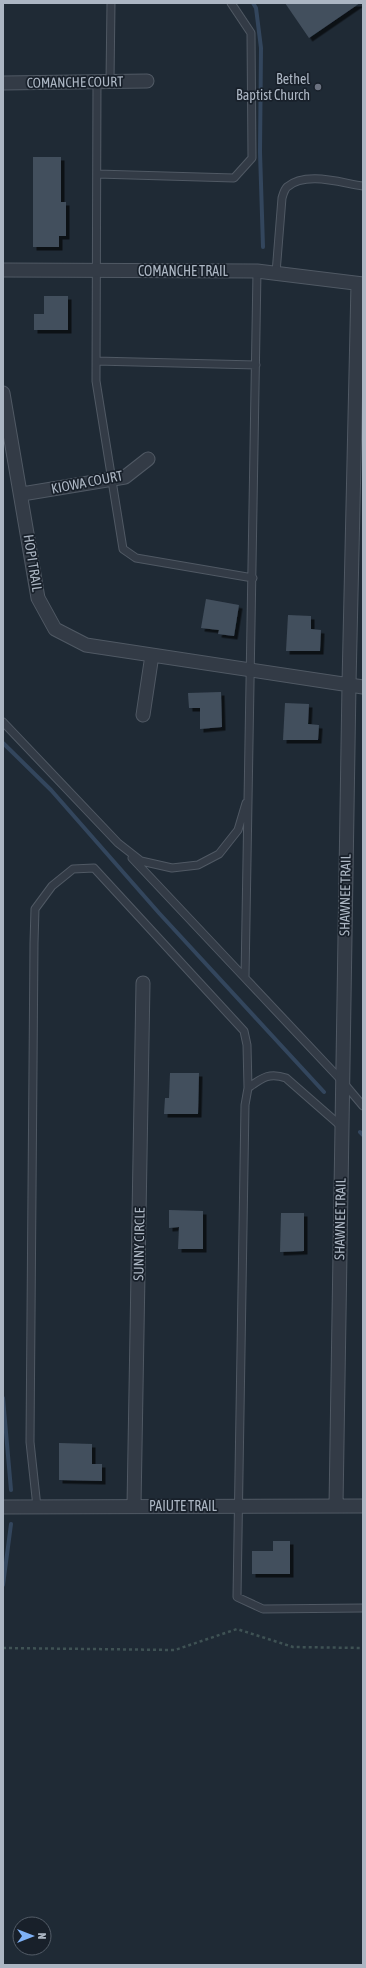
<svg xmlns="http://www.w3.org/2000/svg" width="366" height="1968" font-family="'Asap Condensed',sans-serif">
	<defs>
		<filter id="shadow"><feDropShadow dx="3.5" dy="3.5" stdDeviation="0" flood-color="#0009"/></filter>
	</defs>
	<rect width="100%" height="100%" fill="#1f2a35"/>
	<g fill="none" stroke-linecap="round" stroke-linejoin="round">
		<!-- stream -->
		<path stroke="#33465d" stroke-width="4" d="M253,3L256,8L261,48L260,152L263,247
			M3,743L51,790L159,913L324,1092
			M360,1132L363,1135
			M3,1398L11,1490
			M3,1585L11,1524"/>
	</g>
	<!-- building -->
	<path fill="#424f5d" filter="url(#shadow)" d="M285,3H360L309,38Z
		M33,157H61V202H66V236H59V247H33Z
		M44,296H68V330H34V314H44Z
		M206,599L239,605L234,636L218,634L219,630L201,628Z
		M288,615L311,616V629L321,630L320,651H286Z
		M221,692L222,727L200,729V708H189L188,693Z
		M285,703L309,704L308,724L319,725L318,740H283Z
		M170,1073H199L198,1114H164L165,1098H169Z
		M169,1210L203,1211V1249H178L179,1227L169,1228Z
		M281,1213H304V1251L280,1252Z
		M59,1443L92,1444V1464H102V1481L59,1480Z
		M273,1541H290V1574H252V1551H273Z"/>
	<g fill="none" stroke-linecap="round" stroke-linejoin="round">
		<!-- lane casing -->
		<g stroke="#505964" stroke-width="9">
			<path id="lane" d="M97,81L96,381L123,549L136,558L253,578
				M110,81L111,3
				M97,174L234,178L252,158L251,33L231,3
				M257,271L245,978L342,1081L363,1106
				M276,273L282,198C283,195 284,190 287,187C306,171 341,183 363,186
				M96,361L256,365
				M3,722L118,843L141,861L172,868L198,865L219,854L238,830L246,803
				M132,858L245,978
				M342,1127L286,1078C269,1072 262,1078 248,1088L245,1105L237,1597L263,1609L363,1608
				M37,1507L30,1442L34,943L35,909L52,886L73,869L94,868L244,1031L247,1045L248,1088"/>
		</g>
		<!-- street casing -->
		<g stroke="#505964" stroke-width="15">
			<path id="street" d="M3,83L147,81
				M3,270L257,271L363,284
				M3,393L38,598L55,629L86,645L363,687
				M22,494L125,477L148,459
				M143,715L152,655
				M134,1506L143,983
				M336,1506L349,684L358,284
				M3,1507L363,1506"/>
		</g>
		<!-- path -->
		<path stroke="#3f5254" stroke-width="2.5" stroke-dasharray="3 3" stroke-linecap="butt" d="M3,1648L175,1650L237,1629L293,1647L363,1648"/>
		<!-- lane -->
		<use href="#lane" stroke="#333b46" stroke-width="7"/>
		<!-- street -->
		<use href="#street" stroke="#333b46" stroke-width="13"/>
	</g>
	<!-- markers -->
	<circle fill="#6b7280" stroke="#18202a" stroke-width="1.5" cx="318" cy="87" r="4"/>
	<g text-anchor="middle" stroke-width="3.5" stroke-linejoin="round" paint-order="stroke">
		<!-- poi labels -->
		<g font-size="14" fill="#acb6c3" stroke="#18202a" text-anchor="end">
			<text x="310" y="84">Bethel<tspan x="310" dy="16">Baptist Church</tspan></text>
		</g>
		<!-- street labels -->
		<g font-size="14" fill="#acb6c3" stroke="#18202a">
			<text transform="translate(75 82) rotate(-1)" y="5">COMANCHE COURT</text>
			<text x="183" y="276">COMANCHE TRAIL</text>
			<text transform="translate(87 482) rotate(-11)" y="5">KIOWA COURT</text>
			<text transform="translate(33 563) rotate(81)" y="5">HOPI TRAIL</text>
			<text transform="translate(345 895) rotate(-89)" y="5">SHAWNEE TRAIL</text>
			<text transform="translate(340 1219) rotate(-89)" y="5">SHAWNEE TRAIL</text>
			<text transform="translate(139 1244) rotate(-89)" y="5">SUNNY CIRCLE</text>
			<text x="183" y="1511">PAIUTE TRAIL</text>
		</g>
	</g>
	<!-- border -->
	<rect width="366" height="1968" fill="none" stroke="#acb6c3" stroke-width="8"/>
	<!-- north arrow -->
	<g transform="translate(32 1936) rotate(90)"><circle r="19" fill="#18202a" stroke="#535c67"/>
	<path d="M0-3L7 15L0 10L-7 15Z" fill="#7eb1f6"/>
	<text y="-6" font-size="11" font-weight="bold" text-anchor="middle" fill="#acb6c3">N</text>
	</g>
</svg>
